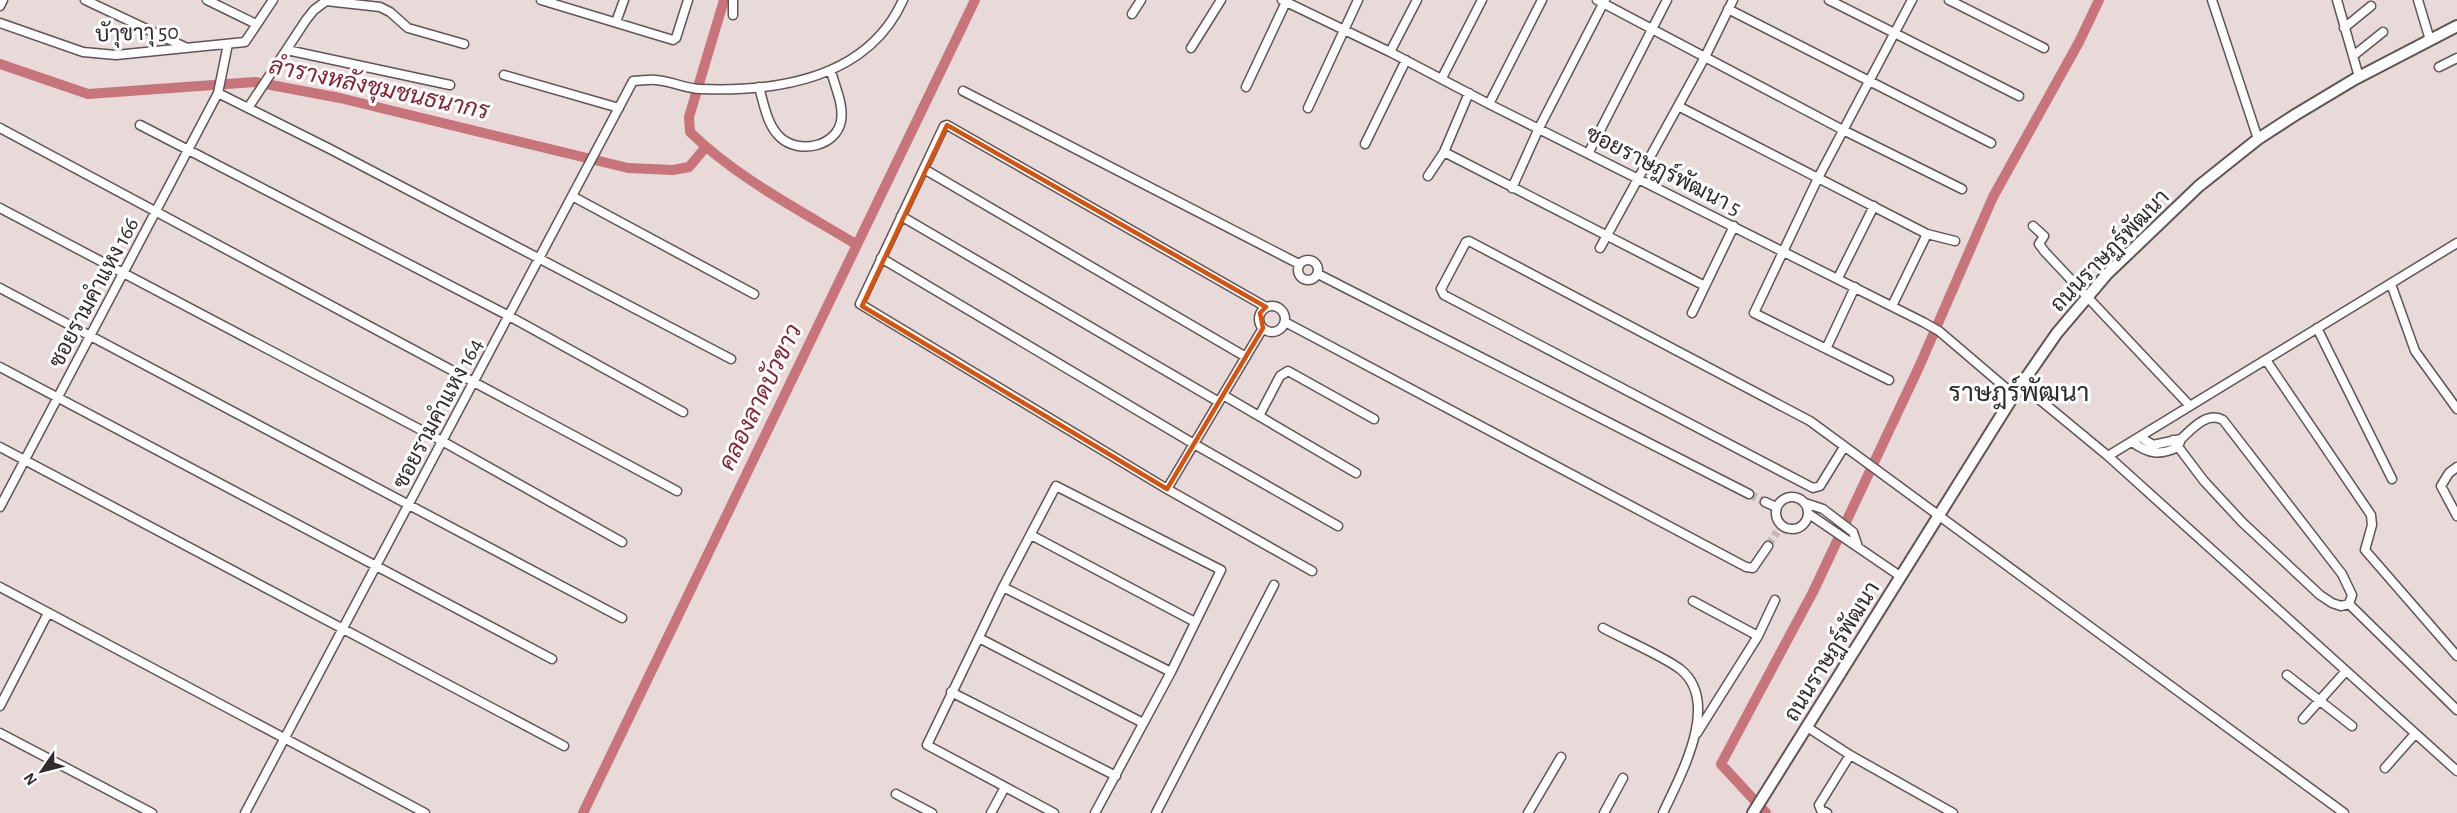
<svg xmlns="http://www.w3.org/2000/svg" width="2457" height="813" font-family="'Alegreya Sans',Sarabun,sans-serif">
	<rect width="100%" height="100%" fill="#e9dada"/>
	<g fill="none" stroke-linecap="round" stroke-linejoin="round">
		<!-- canal -->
		<path stroke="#c7757b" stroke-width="10" d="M724,0L689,117L690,132C737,178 798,209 854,243
			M0,64L88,94L255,82L340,98L628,168L673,170L689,167L705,148
			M583,813L975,0
			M1766,813L1721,764L1813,592L1919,367L1993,197L2079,42L2099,0"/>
		<!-- minor-tunnel -->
		<path stroke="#c4b7b7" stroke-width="8" stroke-dasharray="8 4" stroke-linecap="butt" d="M1749,494L1765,502
			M1768,546L1777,532"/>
		<!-- minor casing -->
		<g stroke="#605454" stroke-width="11">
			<path id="minor" d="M85,0L185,47
				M207,0L256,24
				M541,0L673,40L676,38L688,0
				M733,0V15
				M1282,0L1390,52L1489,104L1923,322L1939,331L2014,395
				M1597,0L1843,130L1962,189
				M1829,0L2019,96
				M1949,0L2044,48
				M2212,0L2258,139
				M2337,0L2359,77
				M2418,0L2430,40
				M0,6L3,0
				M1728,9L1991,143
				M1132,14L1141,0
				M616,22L624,0
				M0,23L83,52L116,55L245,42L273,0
				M2344,28L2371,6
				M1191,48L1221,0
				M287,50L450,85
				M1390,52L1417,0
				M2353,56L2383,32
				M2439,67L2457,58
				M504,75L619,108
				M1442,78L1482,0
				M759,87C764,104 767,126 781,138C799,154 836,147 841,121C844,105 835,87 831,71
				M1246,87L1286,2
				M963,91L1299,264
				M218,93L330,149L731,359
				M1489,104L1542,0
				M1678,106L1927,234L1955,241
				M248,108L306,20L314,10L326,1L380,7L390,12L408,28L464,44
				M1308,108L1358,0
				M140,125L509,316L683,412
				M0,128L677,491
				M1365,144L1406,60
				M1444,152L1705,286
				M1589,152L1667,0
				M924,169L1246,357
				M1428,176L1444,152L1469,93
				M1512,188L1539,128L1605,0
				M572,196L754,294
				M0,208L442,441L622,542
				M901,216L1219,402
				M2033,226L2044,236L2039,244L2045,252L2190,406
				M1600,248L1705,57L1733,0
				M881,258L1194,444L1338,526
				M1298 270a10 10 0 1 1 20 0a10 10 0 1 1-20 0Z
				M1318,274L1749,494
				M1838,278L1874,206
				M2391,284L2415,351L2457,409
				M0,288L622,618
				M1892,306L1927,234
				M1259 319a13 13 0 1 1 26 0a13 13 0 1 1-26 0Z
				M1266,307L947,125L944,126L860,304L1167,489L1312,571
				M1692,313L1734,226
				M1285,322L1746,567L1753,568L1768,546
				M2317,328L2392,479
				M1826,349L1855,287
				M2266,360L2371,515L2372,525L2365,550L2457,656
				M0,367L552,659
				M1889,380L1754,313L1818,178L1912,0
				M2022,385L2108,456L2457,771
				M1223,395L1356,473
				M1259,416L1280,376L1288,371L1374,419
				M2181,439C2192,429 2207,411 2223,420L2342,574L2352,595L2349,604
				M2173,440L2204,481L2242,522L2320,595L2332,603L2341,606L2349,604
				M2132,442C2149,454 2159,456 2178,447L2181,439L2153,445L2140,437
				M0,447L564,746
				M1844,447L1820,486L1813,488L1444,295L1441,289L1466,242L1469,241L1810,421L2344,813
				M2108,456L2457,243
				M2457,467L2449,473L2441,486L2457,516
				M1167,489L1263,328
				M1776 513a16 16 0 1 1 32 0a16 16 0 1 1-32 0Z
				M1765,502L1776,507
				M1805,503L1823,509L1853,532L1858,547
				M0,507L218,93L228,44
				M1809,514L1900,576
				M1031,535L1195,622
				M0,587L425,813
				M1003,587L1171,672
				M1693,601L1758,636L1697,733
				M2349,604L2457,710
				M1603,628C1625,640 1661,655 1680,669C1722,702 1680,776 1663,813
				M1758,636L1775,600
				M979,638L1143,723
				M2287,675L2352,726
				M951,692L1116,776
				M0,706L48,613
				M2303,719L2346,671
				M1807,727L1850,755L1953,813
				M0,733L152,813
				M2385,768L2415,734
				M896,794L932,813
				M245,813L633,81C641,81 649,79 656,80C671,81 686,89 701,89C778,92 868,78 903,0
				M991,813L1005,787
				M1054,813L927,745L1003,587L1056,486L1221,570L1171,672L1095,813
				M1156,813L1274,585
				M1528,813L1561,757
				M1604,813L1623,778
				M1827,813L1821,810L1819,805L1850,755"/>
		</g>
		<!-- tertiary casing -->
		<g stroke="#605454" stroke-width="14">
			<path id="tertiary" d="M1753,813L2014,395L2057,333L2107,274L2199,186L2258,139L2295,115L2355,79L2457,26"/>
		</g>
		<!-- minor -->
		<use href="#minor" stroke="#fff" stroke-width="8"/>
		<!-- tertiary -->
		<use href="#tertiary" stroke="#fff" stroke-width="10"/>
	</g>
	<!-- marked area -->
	<path fill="none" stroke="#d6540f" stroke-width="4.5" stroke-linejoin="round" d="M947,125L1266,307L1260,313L1263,328L1167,489L862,306Z"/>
	<g text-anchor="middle" stroke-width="6" stroke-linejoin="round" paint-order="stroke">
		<!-- street labels -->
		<g font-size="22" fill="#312b2c" stroke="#fff">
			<text transform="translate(137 32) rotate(-2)" y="8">บัาุขาาุ 50</text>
			<text transform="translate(1664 170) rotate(27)" y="8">ซอยราษฎร์พัฒนา 5</text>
			<text transform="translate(2109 250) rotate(-46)" y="8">ถนนราษฏร์พัฒนา</text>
			<text transform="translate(93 292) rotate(-62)" y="8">ซอยรามคำแหง 166</text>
			<text transform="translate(437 413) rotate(-62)" y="8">ซอยรามคำแหง 164</text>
			<text transform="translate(1831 651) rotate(-58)" y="8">ถนนราษฏร์พัฒนา</text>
		</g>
		<!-- water labels -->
		<g font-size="24" font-style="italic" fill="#872333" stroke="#fff">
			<text transform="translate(379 88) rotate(12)" y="8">ลำรางหลังชุมชนธนากร</text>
			<text transform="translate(760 397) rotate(-64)" y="8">คลองลาดบัวขาว</text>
		</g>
		<!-- quarter labels -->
		<g font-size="26" fill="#312b2c" stroke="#fff">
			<text x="2019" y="401">ราษฎร์พัฒนา</text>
		</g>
	</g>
	<!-- north arrow -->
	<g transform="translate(42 771) rotate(235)" stroke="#ffffff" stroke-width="4.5" paint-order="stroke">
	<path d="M0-4.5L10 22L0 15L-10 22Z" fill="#312b2c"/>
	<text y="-9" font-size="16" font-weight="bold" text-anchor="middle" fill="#312b2c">N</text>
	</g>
</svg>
